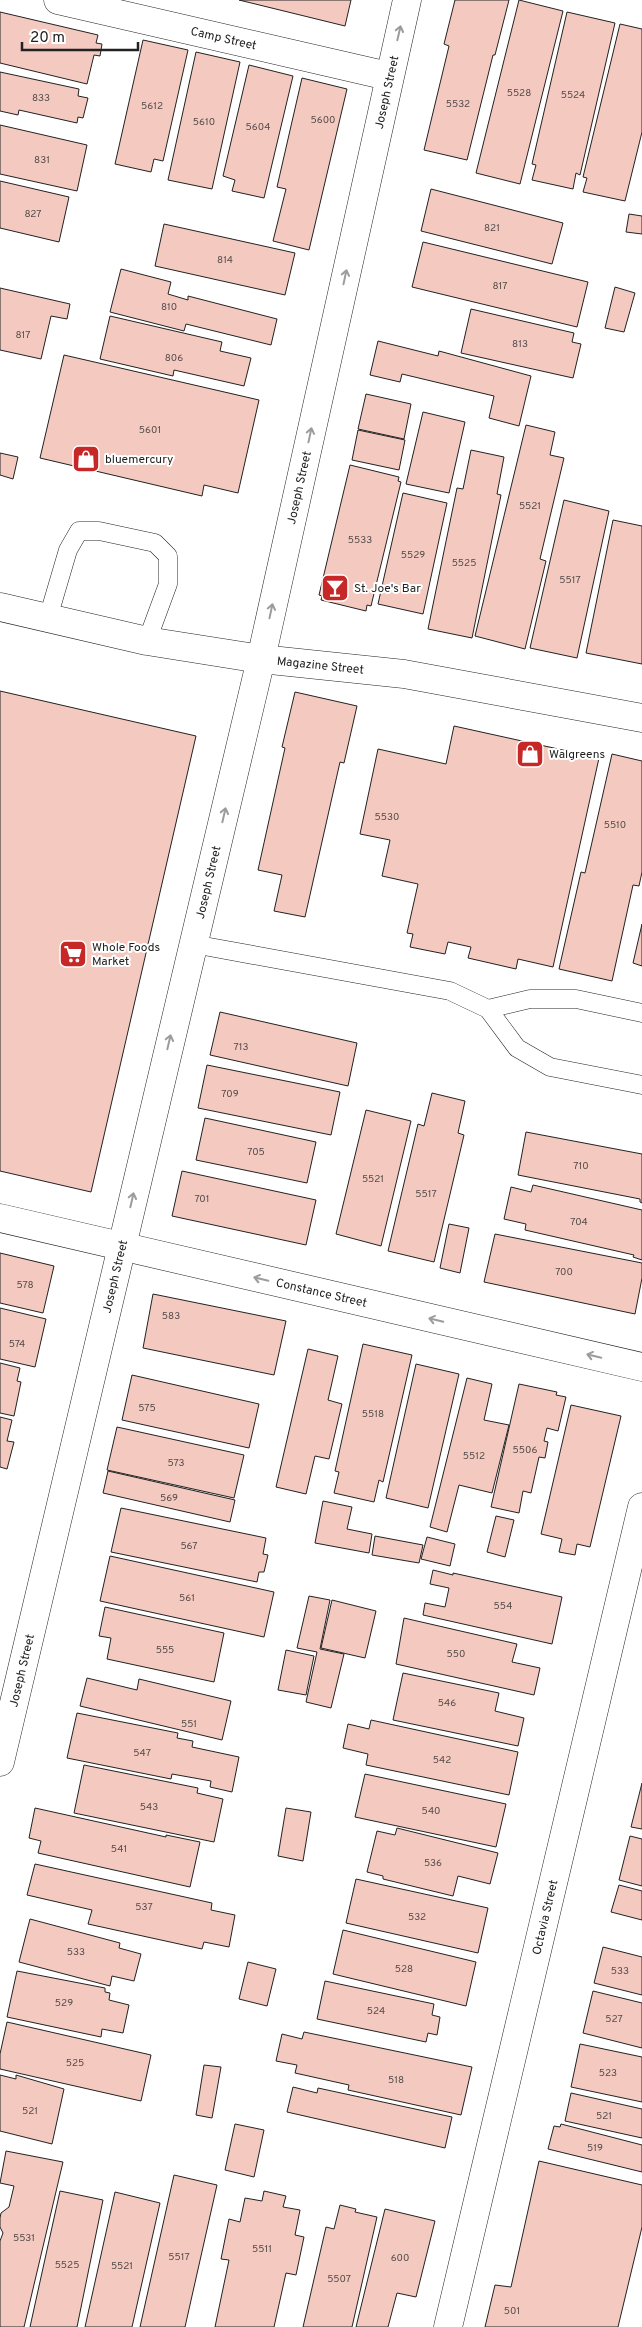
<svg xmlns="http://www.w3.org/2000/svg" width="642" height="2327" font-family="Overpass,sans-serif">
	<rect width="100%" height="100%" fill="#fff"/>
	<!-- building -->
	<path fill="#f3c9c0" stroke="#222" d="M239,0H351L345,26Z
		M455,0H509L495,55H493L467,160L424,150L449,46L444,44Z
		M519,0L563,11L520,184L476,173Z
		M0,12L98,35L96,43L102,44L100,56L94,55L87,84L0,63Z
		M567,12L615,23L580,175L576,173L573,189L532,180L536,165L532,164Z
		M620,24L642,29V132L625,201L583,192L587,178L583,177Z
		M143,40L188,50L163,161L154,159L151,172L115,164Z
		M196,52L240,62L212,189L168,180Z
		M249,65L293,76L264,198L232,191L235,180L223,176Z
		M0,72L79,89L78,96L88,98L83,118L78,117L77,123L19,110L18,115L0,111Z
		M302,78L347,89L309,250L273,241L286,189L277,187Z
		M0,125L87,145L77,191L0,174Z
		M0,181L69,197L59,242L0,228Z
		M431,189L563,223L552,264L421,231Z
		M629,214L642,216V234L626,232Z
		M164,224L295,253L285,295L155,266Z
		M423,242L588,282L577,327L412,287Z
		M121,269L171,282L168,294L188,300V296L277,319L271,345L186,324L184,331L110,312Z
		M615,287L635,293L624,332L605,328Z
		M0,288L70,304L67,319L51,316L41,359L0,350Z
		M471,309L574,333L572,342L581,344L573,378L461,353Z
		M110,316L222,342L220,351L251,358L244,386L174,370L173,376L100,359Z
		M378,341L438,356L439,351L531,376L519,426L489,418L494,396L402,374L400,382L370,375Z
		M64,355L259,400L238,493L204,485L202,496L40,458Z
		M366,394L411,404L404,439L358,429Z
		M423,412L465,422L449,493L406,484Z
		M526,425L555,432L550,455L564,458L540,559L546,561L525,649L475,636Z
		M358,430L405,440L399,470L352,460Z
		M471,450L504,457L497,494L501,495L472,638L428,629L457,488L463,489Z
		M0,453L18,457L13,479L0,475Z
		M350,465L399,477L398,481L401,482L371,606L367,605L366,611L321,600L322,596L319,595Z
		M403,493L447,503L423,614L378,604Z
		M564,500L609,511L577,658L530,648Z
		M613,520L642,526V664L586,653Z
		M0,691L196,736L91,1192L0,1171Z
		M295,692L357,706L344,763L340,762L305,917L274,911L282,875L258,870L285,748L282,747Z
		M454,726L599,758L553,967L518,959L516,969L468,958L471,947L448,942L445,954L410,947L413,934L407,933L418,884L382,876L390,840L360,834L378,749L446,764Z
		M612,754L642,761V872L639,886L633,885L612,981L559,969L581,872L585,873Z
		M642,924V966L633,963Z
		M220,1012L357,1043L348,1086L210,1055Z
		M207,1065L340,1092L331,1135L198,1108Z
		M432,1093L465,1101L458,1133L464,1135L434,1262L388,1251L418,1124L424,1126Z
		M366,1110L411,1121L381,1246L336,1234Z
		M205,1118L316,1142L307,1183L196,1160Z
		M526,1132L642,1154V1203L640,1202V1199L518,1175Z
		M182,1171L316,1200L306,1245L172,1216Z
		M533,1185L642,1210V1260L633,1257L634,1255L525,1230L526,1224L504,1219L511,1187L531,1192Z
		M449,1224L469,1228L460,1273L440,1268Z
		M495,1234L642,1263V1278L635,1314L484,1282Z
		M0,1253L54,1266L43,1313L0,1303Z
		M153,1294L286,1321L274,1375L143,1348Z
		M0,1308L46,1319L35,1367L0,1359Z
		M363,1344L412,1355L383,1482L379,1480L374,1502L334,1493L339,1472L335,1471Z
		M308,1349L338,1356L328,1400L342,1404L329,1459L315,1456L306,1494L276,1487Z
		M0,1363L20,1368L17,1381L21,1382L14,1416L0,1413Z
		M416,1364L459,1374L428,1508L386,1498Z
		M132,1375L259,1404L249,1448L122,1420Z
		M467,1378L492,1384L484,1420L509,1425L492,1493L459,1485L447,1532L430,1527Z
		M519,1384L557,1392L556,1395L566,1397L558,1431L547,1428L544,1441L548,1442L545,1458L539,1457L531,1493L523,1491L519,1513L491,1507Z
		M571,1405L621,1416L590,1547L577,1544L575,1555L559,1552L562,1539L541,1534Z
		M0,1417L12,1420L7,1441L14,1442L7,1469L0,1467Z
		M117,1427L244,1455L234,1498L107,1470Z
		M108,1471L235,1500L230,1522L103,1493Z
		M323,1501L352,1507L347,1529L372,1534L369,1553L315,1543Z
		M121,1508L266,1538L263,1554L268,1555L264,1572H259L257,1582L111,1552Z
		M496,1516L514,1520L505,1557L487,1552Z
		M375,1536L423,1545L419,1563L372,1555Z
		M427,1537L455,1544L450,1566L421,1559Z
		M110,1556L274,1592L264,1637L100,1601Z
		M433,1570L453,1575V1573L562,1597L552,1644L423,1615L425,1603L445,1607L449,1588L430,1584Z
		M309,1596L330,1600L320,1649L344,1654L331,1708L306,1702L317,1652L297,1648Z
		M332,1600L376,1611L365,1658L321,1648Z
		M105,1607L224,1633L214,1682L107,1659L111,1638L99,1636Z
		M404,1618L517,1644L512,1662L540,1668L534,1695L396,1664Z
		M286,1650L314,1656L306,1695L278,1690Z
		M403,1673L499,1693L495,1711L524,1718L518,1746L393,1720Z
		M87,1678L137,1690L139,1679L231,1701L222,1740L80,1706Z
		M77,1713L178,1733L177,1738L193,1741L192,1747L239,1757L232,1792L210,1787L211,1781L172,1774L171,1779L67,1758Z
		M371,1720L518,1752L509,1795L366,1765L368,1754L343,1748L348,1724L369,1729Z
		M84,1765L198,1788L197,1793L223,1799L214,1842L74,1813Z
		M365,1774L506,1804L496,1847L355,1817Z
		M642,1783V1829L631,1827Z
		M35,1808L166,1837V1835L200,1842L190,1887L38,1853L41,1841L29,1838Z
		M286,1808L311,1812L303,1861L278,1856Z
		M397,1828L498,1853L490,1884L458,1876L453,1896L383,1879V1876L367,1872L377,1831L395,1835Z
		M630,1836L642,1839V1886L619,1880Z
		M35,1864L212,1903L211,1910L235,1915L229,1947L204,1942L202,1949L88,1924L92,1910L27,1895Z
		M356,1879L488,1908L478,1953L346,1923Z
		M619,1885L642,1891V1920L611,1912Z
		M30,1919L120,1943L119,1948L141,1954L134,1981L112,1976L110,1986L19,1962Z
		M343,1930L476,1962L466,2006L333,1974Z
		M603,1947L642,1957V1995L594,1983Z
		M248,1962L276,1969L267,2006L239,1999Z
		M17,1971L105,1988V1992L110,1993L109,2000L129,2005L123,2033L102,2029L101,2037L7,2017Z
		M325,1981L434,2004L432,2015L440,2017L437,2035L428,2033L426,2042L317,2019Z
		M593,1991L642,2003V2048L583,2033Z
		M7,2022L151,2055L141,2101L0,2069V2054Z
		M304,2032L472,2067L461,2115L348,2090L349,2085L295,2073L297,2065L276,2061L282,2034L302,2039Z
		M580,2044L642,2057V2102L571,2087Z
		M204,2065L221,2067L212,2118L196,2115Z
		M0,2075L16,2079V2075L64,2089L52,2144L0,2131Z
		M293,2087L317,2093L318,2088L452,2117L445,2148L287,2112Z
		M571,2093L642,2109V2138L565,2121Z
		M235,2124L264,2130L254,2177L225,2170Z
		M561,2124L642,2145V2172L548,2149L554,2126L560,2127Z
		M6,2151L63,2162L24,2327H0V2241L3,2233L0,2227V2218L1,2213L9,2207L14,2186L0,2183Z
		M539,2161L642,2185V2227L618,2327H485L495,2285L511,2287Z
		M174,2175L217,2185L185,2327H140Z
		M60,2191L103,2200L77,2327H30Z
		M264,2191L286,2196L283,2207L300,2210L295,2235L304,2237L296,2275L286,2273L274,2327H215L229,2260L221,2259L229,2219L240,2222L245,2198L262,2201Z
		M115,2192L160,2203L132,2327H85Z
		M340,2205L356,2209L355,2212L377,2217L352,2327H303L326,2227L334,2229Z
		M385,2209L435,2221L416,2297L397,2293L388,2327H356Z"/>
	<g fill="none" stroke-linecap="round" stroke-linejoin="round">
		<!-- service casing -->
		<g stroke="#222" stroke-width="19">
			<path id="service" d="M48,618L68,550L79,531H99L155,543L168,556V584L147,641
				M193,944L450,991L488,1009L517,1048L550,1067L642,1085
				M488,1009L530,999H576L642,1013"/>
		</g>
		<!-- minor casing -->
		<g stroke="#222" stroke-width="29">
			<g id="minor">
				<path id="s1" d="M58,0L388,76"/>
				<path id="s2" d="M0,1218L642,1367"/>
				<path id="s3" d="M0,1762L261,659L407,0"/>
				<path id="s4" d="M448,2327L642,1507"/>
			</g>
		</g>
		<!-- tertiary casing -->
		<g stroke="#222" stroke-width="29">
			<g id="tertiary">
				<path id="s5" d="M0,607L147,641L261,659L404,674L642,718"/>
			</g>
		</g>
		<!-- service -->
		<use href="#service" stroke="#fff" stroke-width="18"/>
		<!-- minor -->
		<use href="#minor" stroke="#fff" stroke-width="28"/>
		<!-- tertiary -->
		<use href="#tertiary" stroke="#fff" stroke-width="28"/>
	</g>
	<!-- one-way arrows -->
	<defs><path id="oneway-shaft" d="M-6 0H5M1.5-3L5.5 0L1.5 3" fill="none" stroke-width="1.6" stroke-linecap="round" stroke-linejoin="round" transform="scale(1.25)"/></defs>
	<g stroke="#9c9c9c">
		<use href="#oneway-shaft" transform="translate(399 33) rotate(-77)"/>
		<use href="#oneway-shaft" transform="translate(345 277) rotate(-78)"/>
		<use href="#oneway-shaft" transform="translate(310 435) rotate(-78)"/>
		<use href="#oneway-shaft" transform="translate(271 611) rotate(-78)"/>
		<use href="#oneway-shaft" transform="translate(224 815) rotate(-77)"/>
		<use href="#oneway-shaft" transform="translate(169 1042) rotate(-77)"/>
		<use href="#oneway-shaft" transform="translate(132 1200) rotate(-77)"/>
		<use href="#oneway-shaft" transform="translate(261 1279) rotate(-167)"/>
		<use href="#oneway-shaft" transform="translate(436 1320) rotate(-167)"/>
		<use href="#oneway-shaft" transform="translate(594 1356) rotate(-167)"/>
	</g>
	<!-- icons -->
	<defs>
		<g id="shop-square" transform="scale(1.4375)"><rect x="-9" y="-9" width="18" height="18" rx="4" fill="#c62828" stroke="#fff"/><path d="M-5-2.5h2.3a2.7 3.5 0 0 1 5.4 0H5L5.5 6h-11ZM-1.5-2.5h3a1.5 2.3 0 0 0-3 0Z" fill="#fff"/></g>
		<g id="bar-square" transform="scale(1.4375)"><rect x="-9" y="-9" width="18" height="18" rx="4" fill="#c62828" stroke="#fff"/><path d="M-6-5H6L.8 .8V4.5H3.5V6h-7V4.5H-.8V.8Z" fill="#fff"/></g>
		<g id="supermarket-square" transform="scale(1.4375)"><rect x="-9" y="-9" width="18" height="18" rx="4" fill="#c62828" stroke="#fff"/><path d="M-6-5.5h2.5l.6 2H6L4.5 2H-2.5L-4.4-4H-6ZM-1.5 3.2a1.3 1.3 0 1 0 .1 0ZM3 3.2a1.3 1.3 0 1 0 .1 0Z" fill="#fff"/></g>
	</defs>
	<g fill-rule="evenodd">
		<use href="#shop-square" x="86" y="459"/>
		<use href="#bar-square" x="335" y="588"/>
		<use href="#shop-square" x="530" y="754"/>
		<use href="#supermarket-square" x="73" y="954"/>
	</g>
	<g text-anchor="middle" stroke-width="4" stroke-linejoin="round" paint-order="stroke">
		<!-- number labels -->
		<g font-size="10" fill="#564c4a">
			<text x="519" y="96">5528</text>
			<text x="573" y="98">5524</text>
			<text x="41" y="101">833</text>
			<text x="458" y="107">5532</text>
			<text x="152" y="109">5612</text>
			<text x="323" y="123">5600</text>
			<text x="204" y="125">5610</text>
			<text x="258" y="130">5604</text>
			<text x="42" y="163">831</text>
			<text x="33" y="217">827</text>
			<text x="492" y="231">821</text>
			<text x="225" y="263">814</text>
			<text x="500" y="289">817</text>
			<text x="169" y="310">810</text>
			<text x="23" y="338">817</text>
			<text x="520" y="347">813</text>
			<text x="174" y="361">806</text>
			<text x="150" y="433">5601</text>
			<text x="530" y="509">5521</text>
			<text x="360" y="543">5533</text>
			<text x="413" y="558">5529</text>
			<text x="464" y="566">5525</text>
			<text x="570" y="583">5517</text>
			<text x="387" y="820">5530</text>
			<text x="615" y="828">5510</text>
			<text x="241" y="1050">713</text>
			<text x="230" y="1097">709</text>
			<text x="256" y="1155">705</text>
			<text x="581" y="1169">710</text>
			<text x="373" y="1182">5521</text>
			<text x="426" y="1197">5517</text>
			<text x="202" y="1202">701</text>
			<text x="579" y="1225">704</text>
			<text x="564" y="1275">700</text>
			<text x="25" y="1288">578</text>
			<text x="171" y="1319">583</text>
			<text x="17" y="1347">574</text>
			<text x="147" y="1411">575</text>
			<text x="373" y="1417">5518</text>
			<text x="525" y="1453">5506</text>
			<text x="474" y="1459">5512</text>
			<text x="176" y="1466">573</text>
			<text x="169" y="1501">569</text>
			<text x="189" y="1549">567</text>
			<text x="187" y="1601">561</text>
			<text x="503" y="1609">554</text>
			<text x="165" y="1653">555</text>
			<text x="456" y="1657">550</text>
			<text x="447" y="1706">546</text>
			<text x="189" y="1727">551</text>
			<text x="142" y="1756">547</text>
			<text x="442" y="1763">542</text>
			<text x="149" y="1810">543</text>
			<text x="431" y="1814">540</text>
			<text x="119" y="1852">541</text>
			<text x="433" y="1866">536</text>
			<text x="144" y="1910">537</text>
			<text x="417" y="1920">532</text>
			<text x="76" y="1955">533</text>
			<text x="404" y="1972">528</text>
			<text x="620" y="1974">533</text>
			<text x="64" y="2006">529</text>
			<text x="376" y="2014">524</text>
			<text x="614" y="2022">527</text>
			<text x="75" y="2066">525</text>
			<text x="608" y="2076">523</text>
			<text x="396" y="2083">518</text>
			<text x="30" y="2114">521</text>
			<text x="604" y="2119">521</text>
			<text x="595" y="2151">519</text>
			<text x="24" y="2241">5531</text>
			<text x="262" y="2252">5511</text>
			<text x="179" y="2260">5517</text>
			<text x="400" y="2261">600</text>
			<text x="67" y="2268">5525</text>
			<text x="122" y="2269">5521</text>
			<text x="339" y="2282">5507</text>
			<text x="512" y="2314">501</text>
		</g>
		<!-- street labels -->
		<g font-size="12" fill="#222" stroke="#fff">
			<text dy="4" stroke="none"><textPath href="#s1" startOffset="170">Camp Street</textPath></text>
			<text dy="4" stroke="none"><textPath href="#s3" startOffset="1714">Joseph Street</textPath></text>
			<text dy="4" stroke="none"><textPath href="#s3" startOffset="1309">Joseph Street</textPath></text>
			<text dy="4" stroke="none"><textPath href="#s5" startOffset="326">Magazine Street</textPath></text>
			<text dy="4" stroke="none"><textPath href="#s3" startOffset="904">Joseph Street</textPath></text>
			<text dy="4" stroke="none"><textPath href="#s3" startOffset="499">Joseph Street</textPath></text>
			<text dy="4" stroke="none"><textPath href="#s2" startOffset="330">Constance Street</textPath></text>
			<text dy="4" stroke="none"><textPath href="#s3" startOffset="94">Joseph Street</textPath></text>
			<text dy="4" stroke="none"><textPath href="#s4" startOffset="421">Octavia Street</textPath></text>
		</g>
		<!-- poi labels -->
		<g font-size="12" fill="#222" stroke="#fff" text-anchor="start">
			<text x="105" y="463">bluemercury</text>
			<text x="354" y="592">St. Joe's Bar</text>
			<text x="549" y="758">Walgreens</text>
			<text x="92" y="951">Whole Foods<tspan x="92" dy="14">Market</tspan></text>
		</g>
	</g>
	<!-- scale -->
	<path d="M22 42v8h116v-8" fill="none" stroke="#222222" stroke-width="2.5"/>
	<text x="30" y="42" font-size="15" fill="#222222" stroke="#ffffff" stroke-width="4" paint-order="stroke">20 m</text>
</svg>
